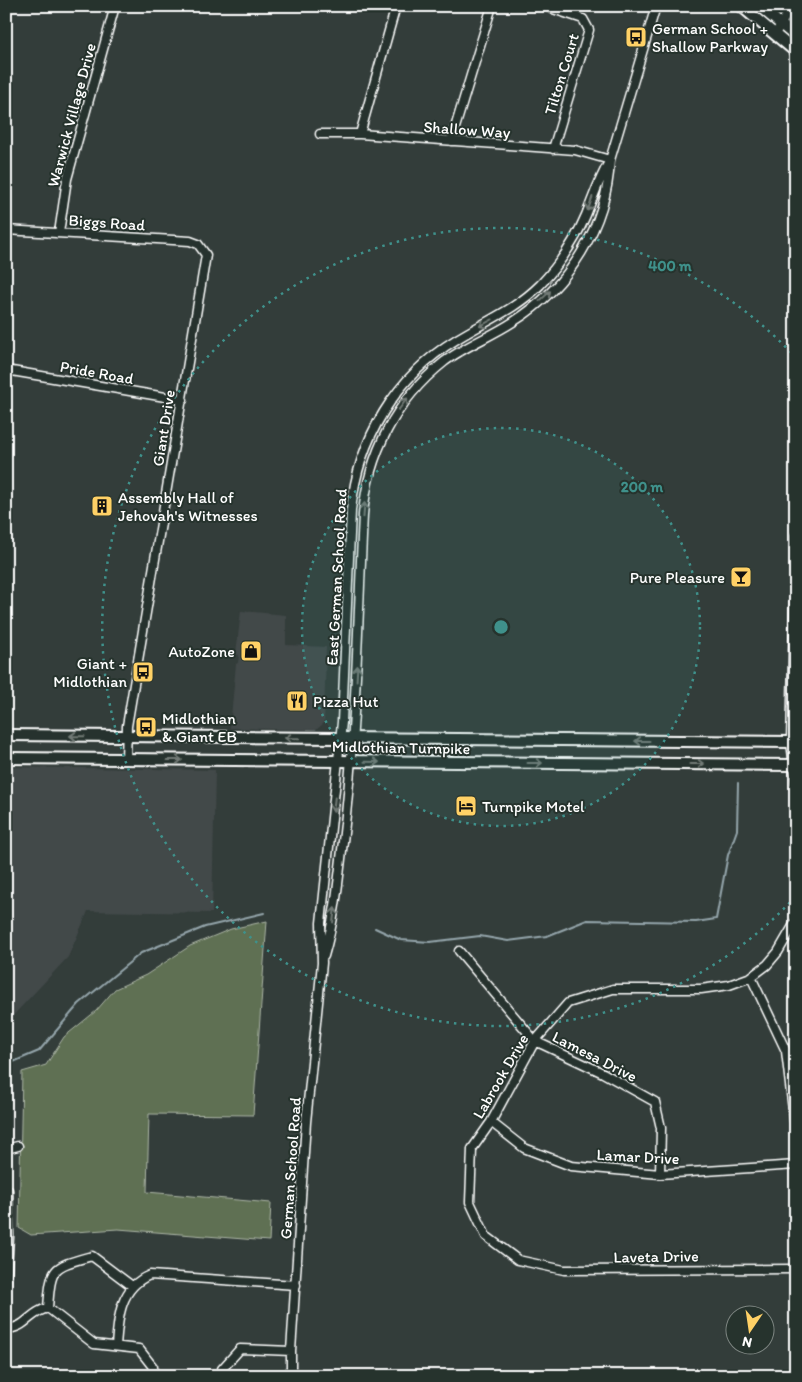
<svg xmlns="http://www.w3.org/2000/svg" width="802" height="1382" font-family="Itim,sans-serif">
	<rect width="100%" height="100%" fill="#333d3a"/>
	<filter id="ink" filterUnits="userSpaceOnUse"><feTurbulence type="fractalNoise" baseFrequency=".02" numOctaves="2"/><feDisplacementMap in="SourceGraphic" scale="10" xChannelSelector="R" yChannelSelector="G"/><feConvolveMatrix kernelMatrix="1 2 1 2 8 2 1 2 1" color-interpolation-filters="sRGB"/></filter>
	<g filter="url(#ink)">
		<!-- built -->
		<path fill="#43494a" d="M241,611L286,615V645L326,647L324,723L316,730L230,728L236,664L238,663L239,655L236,654Z
			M6,767L215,770L212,913L88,911L68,957L6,1023Z"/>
		<!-- green -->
		<path fill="#5e6f52" stroke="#aeb7a8" d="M267,921L253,1115L149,1114L147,1192L271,1203L269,1241L118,1229L31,1235L19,1228L22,1072L46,1065L64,1037L96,1011L115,989L146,975L190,946L231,929Z"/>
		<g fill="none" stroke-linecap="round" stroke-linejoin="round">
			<!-- stream -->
			<path stroke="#95a6ac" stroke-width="2" d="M375,928L401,940L430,942L480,936L508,941L547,936L587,920L696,922L716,919L728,855L737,830L738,783
				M6,1065L39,1051L79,1004L141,953L205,927L264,913"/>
			<!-- minor casing -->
			<g stroke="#fff" stroke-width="11">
				<path id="minor" d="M544,6L583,19L589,30L553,149
					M775,34L792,6
					M320,134H360L575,150L610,160
					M360,134L396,6
					M451,141L492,6
					M6,230L190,241L198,244L206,255L127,726L126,759
					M59,233L67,179L115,6
					M6,370L183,400
					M796,535L791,742L796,783
					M796,921L778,952L767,965L751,977L729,985L701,989H613L568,1003L535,1041L491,1122L472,1149L470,1202L486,1236L518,1260L564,1270L796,1269
					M459,951L535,1041L603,1073L655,1102L661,1128L660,1174
					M324,956C336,915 339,874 344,833C356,727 358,621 363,515C368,454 396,400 444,362C465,346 490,337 513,322C569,287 607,226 610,160L656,6
					M751,977L786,1051L796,1136
					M491,1122L524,1148L571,1166L660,1174L796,1165
					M6,1149L18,1146
					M8,1190L9,1237
					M6,1237H9L6,1285
					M132,1286L92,1256C52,1267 51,1266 48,1308L94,1344L139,1349L153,1367L152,1376
					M6,1329C27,1328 29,1312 48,1308
					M116,1346C118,1317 120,1287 150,1275L296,1285
					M221,1376L222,1369L240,1349L291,1351
					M291,1376V1351L306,1122L322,963L321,923L342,722L351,510C358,439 396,376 457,339C486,321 516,309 540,285C560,264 575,241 586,215C594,195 599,179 610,160"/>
			</g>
			<!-- major casing -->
			<g stroke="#fff" stroke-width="14">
				<path id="major" d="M741,6L796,52
					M759,6L796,37
					M6,735L796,742
					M6,758L796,765"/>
			</g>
			<!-- minor -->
			<use href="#minor" stroke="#26332d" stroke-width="8"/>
			<!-- major -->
			<use href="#major" stroke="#26332d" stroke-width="10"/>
		</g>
		<!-- one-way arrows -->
		<defs><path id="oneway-shaft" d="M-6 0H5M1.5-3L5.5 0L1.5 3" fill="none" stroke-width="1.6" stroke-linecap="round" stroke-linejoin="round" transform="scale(1.25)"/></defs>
		<g stroke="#727a76">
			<use href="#oneway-shaft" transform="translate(590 204) rotate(109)"/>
			<use href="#oneway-shaft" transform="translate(545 296) rotate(-43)"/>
			<use href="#oneway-shaft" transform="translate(486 323) rotate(152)"/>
			<use href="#oneway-shaft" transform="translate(403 404) rotate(-53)"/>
			<use href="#oneway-shaft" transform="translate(364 510) rotate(-86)"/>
			<use href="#oneway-shaft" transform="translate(357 673) rotate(-87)"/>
			<use href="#oneway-shaft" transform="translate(77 736) rotate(-179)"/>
			<use href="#oneway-shaft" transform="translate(292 738) rotate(-179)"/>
			<use href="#oneway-shaft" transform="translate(642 741) rotate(-180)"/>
			<use href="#oneway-shaft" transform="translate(175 760)"/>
			<use href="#oneway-shaft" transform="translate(372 762) rotate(1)"/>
			<use href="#oneway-shaft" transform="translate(535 763)"/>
			<use href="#oneway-shaft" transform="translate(697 764)"/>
			<use href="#oneway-shaft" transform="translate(334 805) rotate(96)"/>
			<use href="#oneway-shaft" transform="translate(334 915) rotate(-83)"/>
		</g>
	</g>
	<!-- distance rings -->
	<circle cx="501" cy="627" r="199" fill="#3f918b" fill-opacity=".12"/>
	<g fill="none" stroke="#3f918b" stroke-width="2.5" stroke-dasharray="2.5 5">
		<circle cx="501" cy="627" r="199"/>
		<path d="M795 897A399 399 0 1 1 795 357"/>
	</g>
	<!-- icons -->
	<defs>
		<g id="bus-square" transform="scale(1.125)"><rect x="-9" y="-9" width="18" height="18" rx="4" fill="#ffd166" stroke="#26332d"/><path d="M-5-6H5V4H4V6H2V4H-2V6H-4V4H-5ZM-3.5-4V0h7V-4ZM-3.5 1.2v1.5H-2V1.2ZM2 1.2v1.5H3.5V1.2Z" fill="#111"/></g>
		<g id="building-square" transform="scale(1.125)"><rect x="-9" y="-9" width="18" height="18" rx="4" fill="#ffd166" stroke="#26332d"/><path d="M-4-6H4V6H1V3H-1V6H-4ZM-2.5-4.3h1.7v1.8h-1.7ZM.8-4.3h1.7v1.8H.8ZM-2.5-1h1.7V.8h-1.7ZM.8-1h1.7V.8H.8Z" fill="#111"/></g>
		<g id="bar-square" transform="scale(1.125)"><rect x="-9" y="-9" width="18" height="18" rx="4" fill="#ffd166" stroke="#26332d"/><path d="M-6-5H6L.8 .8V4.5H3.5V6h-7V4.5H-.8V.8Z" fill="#111"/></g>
		<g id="shop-square" transform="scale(1.125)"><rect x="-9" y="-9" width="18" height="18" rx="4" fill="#ffd166" stroke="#26332d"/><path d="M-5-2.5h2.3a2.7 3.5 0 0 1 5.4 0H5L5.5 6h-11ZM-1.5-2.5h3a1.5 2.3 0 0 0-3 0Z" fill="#111"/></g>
		<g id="restaurant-square" transform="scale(1.125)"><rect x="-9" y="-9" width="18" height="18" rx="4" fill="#ffd166" stroke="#26332d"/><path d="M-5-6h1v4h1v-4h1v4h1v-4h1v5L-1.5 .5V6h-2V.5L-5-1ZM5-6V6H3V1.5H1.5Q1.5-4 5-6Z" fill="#111"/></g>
		<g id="hotel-square" transform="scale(1.125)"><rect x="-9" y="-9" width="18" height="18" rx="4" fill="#ffd166" stroke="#26332d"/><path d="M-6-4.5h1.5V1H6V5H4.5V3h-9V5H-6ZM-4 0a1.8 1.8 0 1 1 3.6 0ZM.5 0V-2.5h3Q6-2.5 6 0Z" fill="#111"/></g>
	</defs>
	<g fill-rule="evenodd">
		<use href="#bus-square" x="636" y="37"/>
		<use href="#building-square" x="102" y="506"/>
		<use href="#bar-square" x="741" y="577"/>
		<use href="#shop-square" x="251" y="651"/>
		<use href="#bus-square" x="143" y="672"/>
		<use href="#restaurant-square" x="297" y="701"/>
		<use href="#bus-square" x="146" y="727"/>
		<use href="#hotel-square" x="466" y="806"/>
	</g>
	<g text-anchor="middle" stroke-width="4" stroke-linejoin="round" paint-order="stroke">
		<!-- poi labels -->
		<g font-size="16" fill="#fff" stroke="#26332d" text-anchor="start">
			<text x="652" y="34">German School +<tspan x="652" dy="18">Shallow Parkway</tspan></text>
			<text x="118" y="503">Assembly Hall of<tspan x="118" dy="18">Jehovah's Witnesses</tspan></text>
			<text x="725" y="583" text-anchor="end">Pure Pleasure</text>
			<text x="235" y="657" text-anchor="end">AutoZone</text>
			<text x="127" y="669" text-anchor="end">Giant +<tspan x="127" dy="18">Midlothian</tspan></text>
			<text x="313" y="707">Pizza Hut</text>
			<text x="162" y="724">Midlothian<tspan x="162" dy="18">&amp; Giant EB</tspan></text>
			<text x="482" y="812">Turnpike Motel</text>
		</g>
		<!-- street labels -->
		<g font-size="16" fill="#fff" stroke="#26332d">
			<text transform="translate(561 74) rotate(-73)" y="6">Tilton Court</text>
			<text transform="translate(71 115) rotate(-75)" y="6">Warwick Village Drive</text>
			<text transform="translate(467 129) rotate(4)" y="6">Shallow Way</text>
			<text transform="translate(107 222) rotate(4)" y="6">Biggs Road</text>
			<text transform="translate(97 372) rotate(10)" y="6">Pride Road</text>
			<text transform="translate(163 428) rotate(-81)" y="6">Giant Drive</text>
			<text transform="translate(336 577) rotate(-87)" y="6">East German School Road</text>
			<text transform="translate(401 747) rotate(1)" y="6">Midlothian Turnpike</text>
			<text transform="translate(595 1056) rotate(27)" y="6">Lamesa Drive</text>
			<text transform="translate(500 1076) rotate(-60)" y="6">Labrook Drive</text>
			<text transform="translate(638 1156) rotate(3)" y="6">Lamar Drive</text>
			<text transform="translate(290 1168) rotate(-86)" y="6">German School Road</text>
			<text transform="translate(656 1256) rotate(-1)" y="6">Laveta Drive</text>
		</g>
	</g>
	<circle cx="501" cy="627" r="8" fill="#3f918b" stroke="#26332d" stroke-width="2.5"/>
	<g font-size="15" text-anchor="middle" font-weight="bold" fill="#3f918b" stroke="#26332d" stroke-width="4" stroke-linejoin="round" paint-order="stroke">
		<text x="670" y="271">400 m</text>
		<text x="642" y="492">200 m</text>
	</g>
	<!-- margin -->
	<rect width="802" height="1382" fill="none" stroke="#26332d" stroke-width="25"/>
	<rect x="12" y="12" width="777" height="1357" fill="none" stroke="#fff" stroke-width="2" filter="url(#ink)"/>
	<!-- north arrow -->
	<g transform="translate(750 1330) rotate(193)"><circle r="24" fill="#26332d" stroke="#7d8581"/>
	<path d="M0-4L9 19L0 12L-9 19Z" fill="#ffd166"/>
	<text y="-8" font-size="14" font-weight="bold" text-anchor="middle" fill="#ffffff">N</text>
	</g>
</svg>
